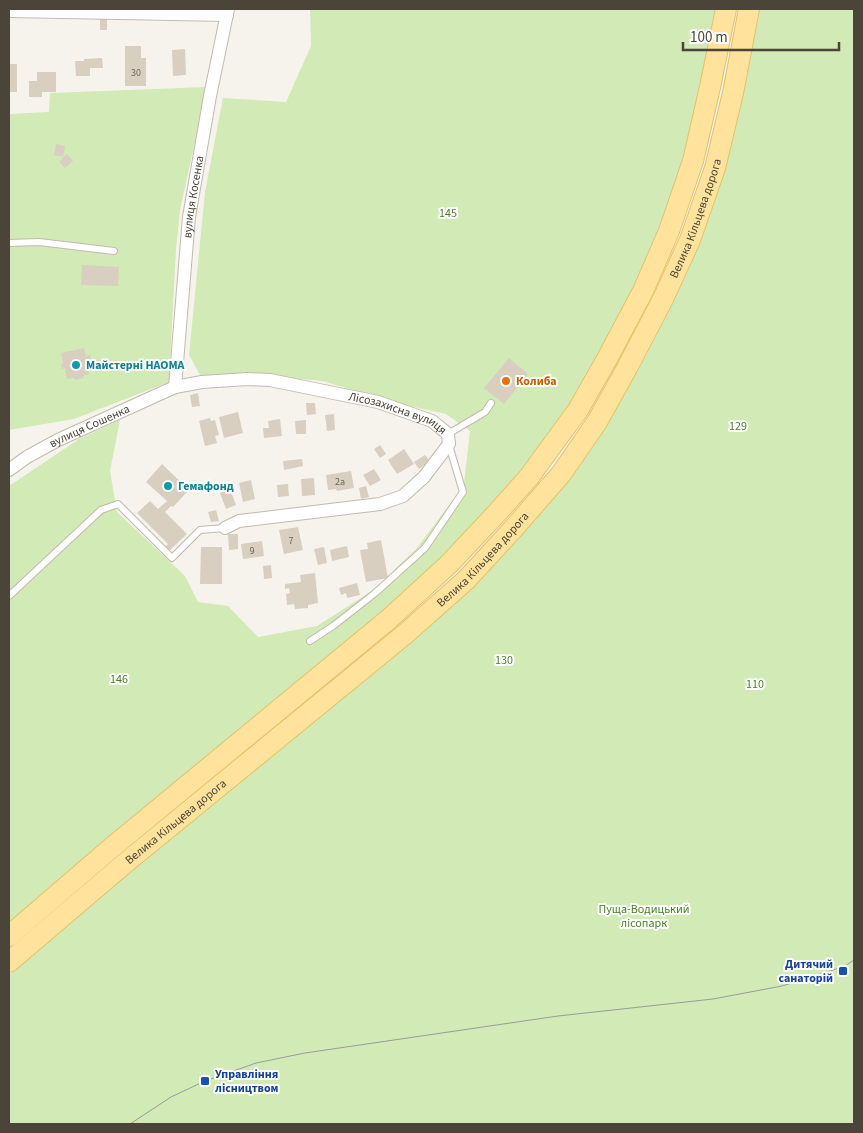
<svg xmlns="http://www.w3.org/2000/svg" width="863" height="1133" font-family="'Source Sans 3',sans-serif">
	<rect width="100%" height="100%" fill="#f6f3ec"/>
	<!-- green -->
	<path fill="#d2eab5" d="M310,9H726L693,161L608,357L496,514L9,936V486L79,439L120,420L110,471L117,512L185,576L198,602L228,606L258,637L317,626L378,587L388,578L396,568L416,549L456,496L463,492L470,431L446,414L405,405L322,381L246,374L201,377L189,355L205,192L223,98L286,102L311,46Z
		M757,9H854V1124H9V975L210,804L399,649L620,400L647,353L680,285L701,235L723,166L741,103L752,45Z
		M207,87L180,210L176,250L169,382L74,419L9,430V114L49,112L50,93Z"/>
	<!-- building -->
	<path fill="#d8cfc1" d="M100,18H107V30H100Z
		M125,46H141V58H146V86H125Z
		M185,49L186,75L173,76L172,50Z
		M102,58L103,68H90V76H76L75,61H84V59Z
		M9,64H17V92H9Z
		M37,72H56V92H42V97H29V81H37Z
		M56,144L65,146L63,157L54,155Z
		M67,154L73,161L65,168L59,161L62,160L61,159Z
		M82,265L119,267L118,286L81,285Z
		M84,348L86,356L90,355L92,364L87,365L89,374L83,376L84,378L75,380L74,378L67,379L65,368L62,369L61,364L63,363L61,353Z
		M509,358L528,374L504,404L484,388Z
		M198,393L200,406L192,407L190,395Z
		M306,403H315L316,414L307,415Z
		M238,412L243,433L224,438L219,417Z
		M334,414L335,430L327,431L325,415Z
		M210,418L211,421L215,420L219,435L215,436L217,443L205,446L199,421Z
		M280,419L282,436L264,438L263,428H269L268,421Z
		M306,420V434H296L295,421Z
		M380,445L386,454L380,458L374,449Z
		M404,449L414,464L397,474L388,460Z
		M425,455L430,461L419,469L414,462Z
		M302,459L303,466L284,470L283,461Z
		M162,464L189,490L173,507L171,506L165,512L187,534L169,551L165,547L168,544L137,513L150,501L158,509L167,501L146,482Z
		M374,469L381,480L370,486L363,475Z
		M351,471L354,488L337,491L336,489L328,490L326,475Z
		M314,478L315,495L302,496L301,479Z
		M251,480L255,499L243,502L239,483Z
		M288,484L289,496L278,497L277,485Z
		M366,486L369,497L361,499L359,488Z
		M230,489L236,505L226,509L220,493Z
		M216,510L219,521L211,522L208,512Z
		M298,527L303,550L284,554L279,530Z
		M228,534H238V549L229,550Z
		M381,540L388,578L366,582L360,550L368,549L367,543Z
		M262,541L264,556L243,559L241,544Z
		M347,546L349,557L332,561L330,550Z
		M201,547H222V584H200Z
		M324,547L327,563L318,565L314,549Z
		M271,565L272,578L264,579L263,566Z
		M315,573L318,603L308,605V608L295,609L294,604L287,605L286,594L290,593L289,588L285,589V584L301,582L300,575Z
		M357,583L360,595L347,598L346,593L341,595L339,588Z"/>
	<g fill="none" stroke-linecap="round" stroke-linejoin="round">
		<!-- service casing -->
		<g stroke="#c2bbae" stroke-width="8">
			<path id="service" d="M9,243L39,242L114,251
				M448,434L485,412L491,403
				M9,596L101,510L118,504L172,558L200,530L225,528
				M310,641L333,626L374,594L425,548L463,492L449,445"/>
		</g>
		<!-- minor casing -->
		<g stroke="#c2bbae" stroke-width="14">
			<g id="minor">
				<path d="M9,11L227,15"/>
				<path id="s1" d="M175,387L189,217L210,96L228,9"/>
				<path id="s2" d="M9,470L27,457L58,440L175,387L202,382L247,379L270,380L378,402L432,421L448,434L449,444L424,477L403,496L380,504L239,521L225,528"/>
			</g>
		</g>
		<!-- primary casing -->
		<g stroke="#e6c16a" stroke-width="22">
			<g id="primary">
				<path d="M9,936L110,849L389,619L449,564L496,514L529,477L578,410L608,357L643,291L669,231L693,161L710,87L726,9"/>
				<path id="s3" d="M9,962L124,864L404,635L466,580L513,529L561,474L597,422L627,368L663,299L690,240L715,168L733,93L749,9"/>
			</g>
		</g>
		<!-- service -->
		<use href="#service" stroke="#fff" stroke-width="6"/>
		<!-- minor -->
		<use href="#minor" stroke="#fff" stroke-width="12"/>
		<!-- primary -->
		<use href="#primary" stroke="#ffe39c" stroke-width="20"/>
		<!-- tram -->
		<path stroke="#9a9a9a" stroke-width="1" d="M130,1124L171,1097L205,1081L256,1063L305,1053L558,1016L713,999L782,986L830,971L845,966L854,960"/>
	</g>
	<!-- markers -->
	<g fill="#0f9aa8" stroke="#fff" stroke-width="2">
		<circle cx="76" cy="365" r="5"/>
		<circle cx="168" cy="486" r="5"/>
	</g>
	<circle fill="#e8710a" stroke="#fff" stroke-width="2" cx="506" cy="381" r="5"/>
	<g fill="#1a4fb4" stroke="#fff" stroke-width="2">
		<rect x="838" y="966" width="10" height="10" rx="2.5"/>
		<rect x="200" y="1076" width="10" height="10" rx="2.5"/>
	</g>
	<g text-anchor="middle" stroke-width="4" stroke-linejoin="round" paint-order="stroke">
		<!-- number labels -->
		<g font-size="10" fill="#6e675b">
			<text x="136" y="76">30</text>
			<text x="340" y="485">2а</text>
			<text x="291" y="544">7</text>
			<text x="252" y="554">9</text>
		</g>
		<!-- street labels -->
		<g font-size="12" fill="#4b4439" stroke="#fff">
			<text dy="4" stroke="none"><textPath href="#s1" startOffset="191">вулиця Косенка</textPath></text>
			<text dy="4" stroke="none"><textPath href="#s3" startOffset="1028">Велика Кільцева дорога</textPath></text>
			<text dy="4" stroke="none"><textPath href="#s2" startOffset="414">Лісозахисна вулиця</textPath></text>
			<text dy="4" stroke="none"><textPath href="#s2" startOffset="92">вулиця Сошенка</textPath></text>
			<text dy="4" stroke="none"><textPath href="#s3" startOffset="622">Велика Кільцева дорога</textPath></text>
			<text dy="4" stroke="none"><textPath href="#s3" startOffset="218">Велика Кільцева дорога</textPath></text>
		</g>
		<!-- park labels -->
		<g font-size="12" fill="#4a7f2a" stroke="#fff">
			<text x="448" y="217">145</text>
			<text x="738" y="430">129</text>
			<text x="504" y="664">130</text>
			<text x="119" y="683">146</text>
			<text x="755" y="688">110</text>
			<text x="644" y="913">Пуща-Водицький<tspan x="644" dy="14">лісопарк</tspan></text>
		</g>
		<!-- culture labels -->
		<g font-size="12" font-weight="bold" fill="#0d838f" stroke="#fff" text-anchor="start">
			<text x="86" y="369">Майстерні НАОМА</text>
			<text x="178" y="490">Гемафонд</text>
		</g>
		<!-- food labels -->
		<g font-size="12" font-weight="bold" fill="#c56008" stroke="#fff" text-anchor="start">
			<text x="516" y="385">Колиба</text>
		</g>
		<!-- transit labels -->
		<g font-size="12" font-weight="bold" fill="#164399" stroke="#fff" text-anchor="end">
			<text x="833" y="968">Дитячий<tspan x="833" dy="14">санаторій</tspan></text>
			<text x="215" y="1078" text-anchor="start">Управління<tspan x="215" dy="14">лісництвом</tspan></text>
		</g>
	</g>
	<!-- border -->
	<rect width="863" height="1133" fill="none" stroke="#4b4439" stroke-width="20"/>
	<!-- scale -->
	<path d="M683 42v8h156v-8" fill="none" stroke="#4b4439" stroke-width="2.5"/>
	<text x="690" y="42" font-size="15" fill="#4b4439" stroke="#ffffff" stroke-width="4" paint-order="stroke">100 m</text>
</svg>
